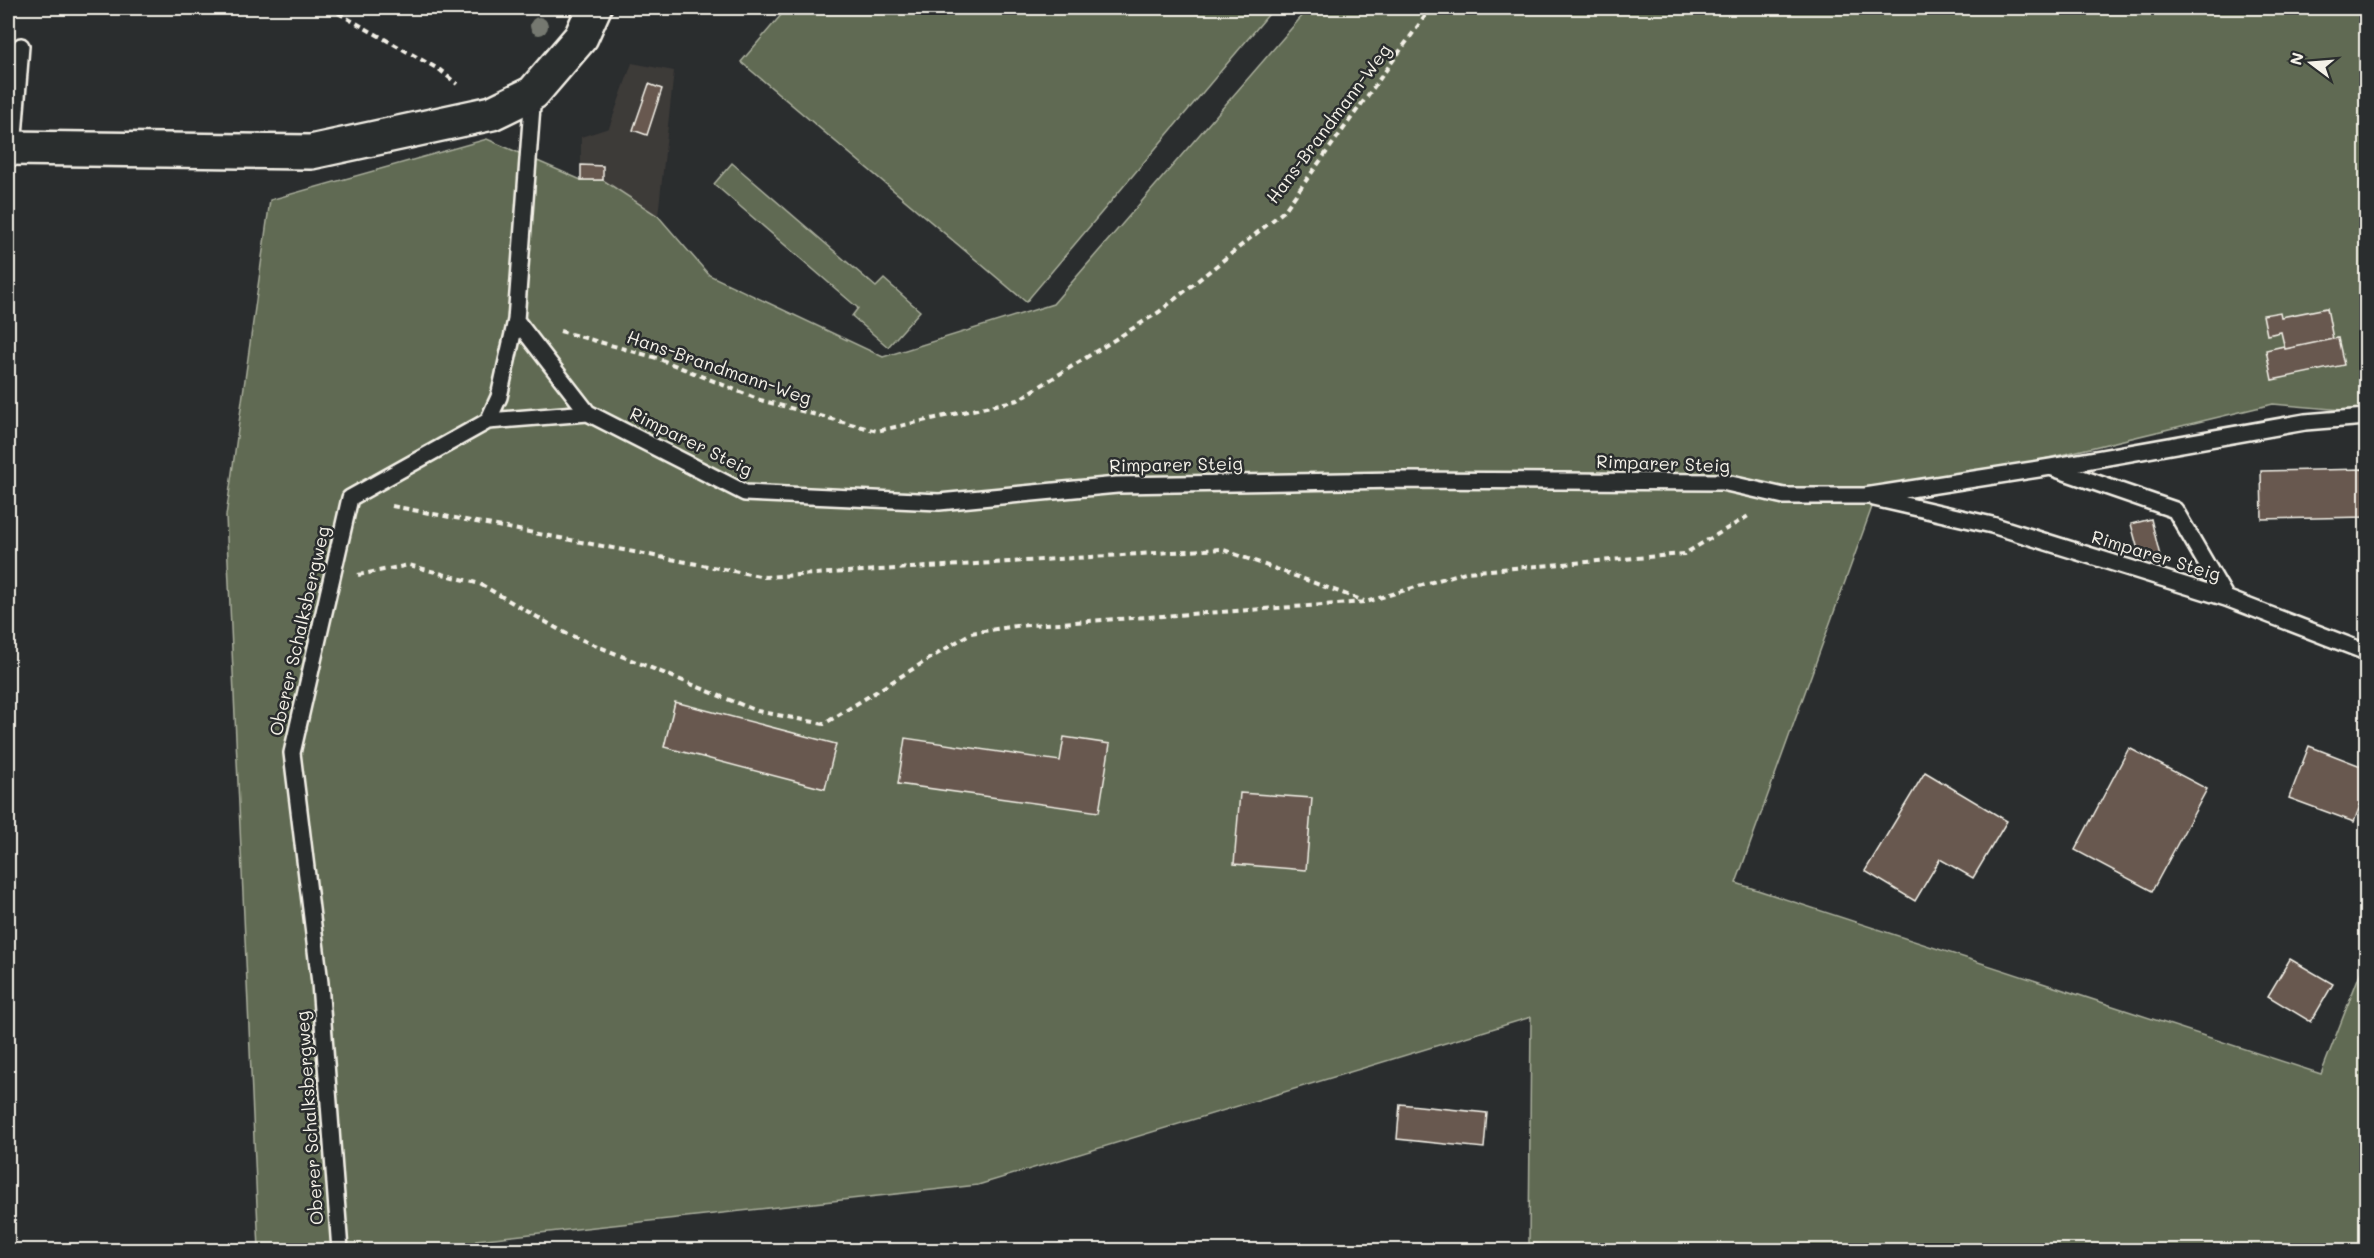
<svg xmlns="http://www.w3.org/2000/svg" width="2374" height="1258" font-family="Mali,sans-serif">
	<rect width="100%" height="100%" fill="#2a2d2e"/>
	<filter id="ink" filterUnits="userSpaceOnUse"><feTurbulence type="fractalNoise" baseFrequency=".0167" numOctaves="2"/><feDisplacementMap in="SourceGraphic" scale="12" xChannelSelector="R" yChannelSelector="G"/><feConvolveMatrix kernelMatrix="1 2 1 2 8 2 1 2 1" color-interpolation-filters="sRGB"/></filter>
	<g filter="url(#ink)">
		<!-- built -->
		<path fill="#3d3a38" d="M632,63L674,71L658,216L603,180H581V137L609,128Z"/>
		<!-- green -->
		<path fill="#606b52" stroke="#aaae9d" stroke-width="1.5" d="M787,8H1274L1026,302L741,62Z
			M1309,8H2366V412L2273,404L2011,467L1872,507L1736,883L2321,1074L2366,958V1250H1577L1529,1243L1531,1017L978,1185L476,1240L477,1250H259L226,516L270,200L487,139L581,180H603L658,216L709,275L883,357L1053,304Z
			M732,163L876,287L884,279L920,311L888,347L852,316L858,308L714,184Z"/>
		<!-- building -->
		<path fill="#685950" stroke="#f4f1e8" stroke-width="1.5" d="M649,84L662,89L647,135L633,130Z
			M581,165L603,166V180H581Z
			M2327,308L2333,339L2285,349L2281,332L2267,335L2263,315L2280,312L2281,317Z
			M2338,338L2344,365L2272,380L2266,350L2284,346L2285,349Z
			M2366,469V517L2262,519L2261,471Z
			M2151,519L2160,556L2141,561L2131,524Z
			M675,702L836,744L825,789L664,747Z
			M1064,737L1110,744L1099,812L898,784L905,738L1060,761Z
			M2309,746L2366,768V789L2354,822L2289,798Z
			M2129,748L2207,789L2152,891L2075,850Z
			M1925,772L2007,821L1973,878L1940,859L1915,901L1865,871Z
			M1240,793L1312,798L1306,870L1234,864Z
			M2290,959L2333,984L2311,1022L2268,996Z
			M1400,1104L1487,1113L1484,1148L1397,1139Z"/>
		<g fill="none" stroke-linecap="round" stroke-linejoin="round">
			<!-- service casing -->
			<g stroke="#f4f1e8" stroke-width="20">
				<path id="service" d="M13,149L21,46
					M516,320L588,413L745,493L939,502L1117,485L1399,480L1722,482L1784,496H1865L2051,467L2305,422L2366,417
					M488,421L588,413
					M2053,468L2175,510L2226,598
					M1874,498L1992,525L2226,598L2366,652
					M340,1250L320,983L292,753L350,498L488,421L499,397L516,320L533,93"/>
			</g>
			<!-- tertiary casing -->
			<g stroke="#f4f1e8" stroke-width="38">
				<path id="tertiary" d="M8,148L311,152L492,113L533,93L581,37L594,8"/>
			</g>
			<!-- path -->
			<path stroke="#f4f1e8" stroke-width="4" stroke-dasharray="6 4.5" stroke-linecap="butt" d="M329,8L440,70L457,84
				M560,331L657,358L760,400L877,431L1018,400L1159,312L1284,211L1431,8
				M392,506L765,577L1221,549L1364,601
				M358,575L409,565L480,584L565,633L757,711L824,724L971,633L1016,626L1366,602L1465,572L1684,554L1750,515"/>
			<!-- service -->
			<use href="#service" stroke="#2a2d2e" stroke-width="15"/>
			<!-- tertiary -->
			<use href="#tertiary" stroke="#2a2d2e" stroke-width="33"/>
		</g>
		<!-- trees -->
		<circle fill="#74786f" cx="539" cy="26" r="9"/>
	</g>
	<g text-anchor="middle" stroke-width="5" stroke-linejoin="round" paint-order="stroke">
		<!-- street labels -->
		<g font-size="18" fill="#f4f1e8" stroke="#2a2d2e">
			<text transform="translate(1329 124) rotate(-53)" y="6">Hans-Brandmann-Weg</text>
			<text transform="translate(719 368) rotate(19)" y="6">Hans-Brandmann-Weg</text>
			<text transform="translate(691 442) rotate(26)" y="6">Rimparer Steig</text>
			<text transform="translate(1663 464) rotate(2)" y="6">Rimparer Steig</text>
			<text transform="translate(1176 465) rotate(-1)" y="6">Rimparer Steig</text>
			<text transform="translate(2156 556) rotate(17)" y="6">Rimparer Steig</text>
			<text transform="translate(300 631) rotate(-77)" y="6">Oberer Schalksbergweg</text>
			<text transform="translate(310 1118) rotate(-94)" y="6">Oberer Schalksbergweg</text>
		</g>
	</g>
	<!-- margin -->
	<rect width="2374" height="1258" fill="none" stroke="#2a2d2e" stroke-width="30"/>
	<rect x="15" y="15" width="2344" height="1228" fill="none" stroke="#f4f1e8" stroke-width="2" filter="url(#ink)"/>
	<!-- north arrow -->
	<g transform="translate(2311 63) rotate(286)" stroke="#2a2d2e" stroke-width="4.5" paint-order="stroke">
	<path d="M0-4.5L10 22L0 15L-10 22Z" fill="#f4f1e8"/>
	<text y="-9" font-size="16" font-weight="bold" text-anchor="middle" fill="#f4f1e8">N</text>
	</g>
</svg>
